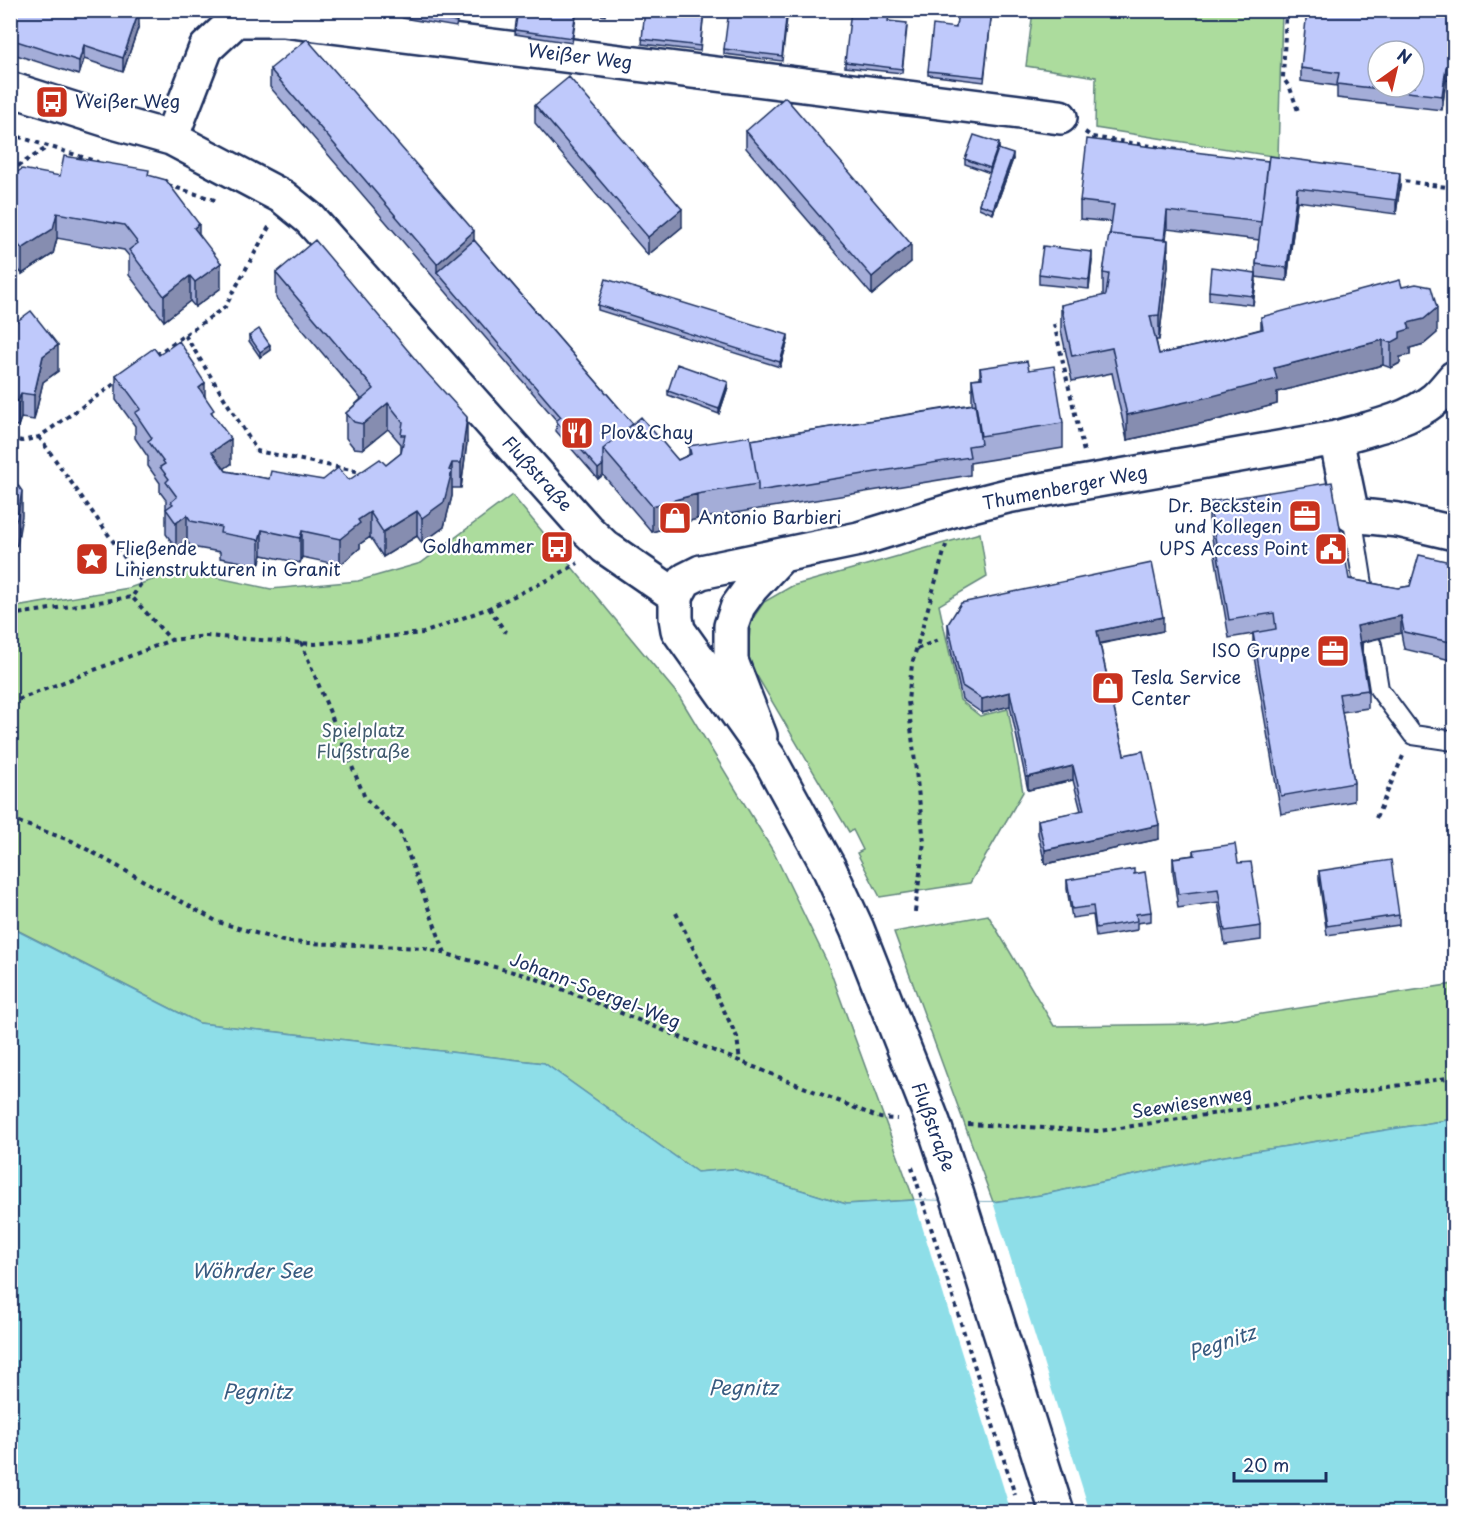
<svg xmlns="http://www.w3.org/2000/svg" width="1465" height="1523" font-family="'Playpen Sans',sans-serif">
	<rect width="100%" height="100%" fill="#fff"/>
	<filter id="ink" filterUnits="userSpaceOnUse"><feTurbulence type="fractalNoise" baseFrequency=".0167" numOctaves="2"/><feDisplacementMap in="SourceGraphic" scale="12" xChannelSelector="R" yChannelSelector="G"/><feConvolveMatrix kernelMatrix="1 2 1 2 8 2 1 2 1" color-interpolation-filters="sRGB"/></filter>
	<g filter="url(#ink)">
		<!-- green -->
		<path fill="#acdc9d" stroke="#64867e" stroke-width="1.5" d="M1033,11H1282L1278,157L1095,128L1096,77L1026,66Z
			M512,495L679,696L773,851L827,962L914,1200L846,1204L733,1169L697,1172L544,1063L199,1023L11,927L10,608L129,588L180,570L271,589L358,581L421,563Z
			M980,533L987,577L939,605L960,700L980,716L1008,709L1023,792L970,883L880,897L857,853L863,850L853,830L849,832L747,659L751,621L764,602L792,586Z
			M988,915L1054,1026L1197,1024L1454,984V1119L1219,1157L1041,1195L993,1202L894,932Z"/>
		<!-- water -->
		<path fill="#8edee8" stroke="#6098b1" stroke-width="1.5" d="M10,927L199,1023L544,1063L697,1172L733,1169L846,1204L914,1200L993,1202L1041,1195L1219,1157L1454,1119V1506L1433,1512H11Z"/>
		<!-- pier -->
		<path fill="#fff" d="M914,1200L993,1202L1090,1512H1011Z"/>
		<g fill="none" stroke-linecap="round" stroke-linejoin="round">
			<!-- service casing -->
			<g stroke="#1b2f5e" stroke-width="22">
				<path id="service" d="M1352,515L1364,591
					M1372,645L1379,689L1413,735L1454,741"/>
			</g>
			<!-- minor casing -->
			<g stroke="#1b2f5e" stroke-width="38">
				<path id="minor" d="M10,89L117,123L171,138L283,197L310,219L586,529L605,547L676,596L685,580L701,572L859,539L956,509L1007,496L1336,438C1368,429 1408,421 1435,399C1442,393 1448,385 1454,378
					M171,138L206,48L236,20H283L1060,117
					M1336,438L1352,515L1398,520L1454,533
					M760,736L731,661V626L738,606L751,588L781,556"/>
			</g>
			<!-- tertiary casing -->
			<g stroke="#1b2f5e" stroke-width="38">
				<path id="tertiary" d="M676,596V618L678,630L769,758L828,866L857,929L933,1122L957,1195L1057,1512"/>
			</g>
			<!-- path -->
			<path stroke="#1b2f5e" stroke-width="4" stroke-dasharray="4.5 4.5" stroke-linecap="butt" d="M1286,10L1283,78L1290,88L1298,111
				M1085,132L1092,137L1198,153
				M10,134L98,162
				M10,171L48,147
				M1396,180L1454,188
				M168,185L218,201
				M1054,324L1084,452
				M185,335L257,451L366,473
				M156,355L225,307L269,227
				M39,437L142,582L132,597L171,640
				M10,438L22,441L39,437L120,380
				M489,608L506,633
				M10,615L132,597
				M301,642L365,798L400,832L445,953
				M917,649L938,640
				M10,703L171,640L206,636L315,644L423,633L489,608L552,578L578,563
				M1376,818L1403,756
				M10,819L72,841L218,922L286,942L424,948L532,977L880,1118L897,1119
				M915,912L924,842L908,701L912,664L946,545
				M676,913L737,1037L740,1062
				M968,1124L1100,1131L1454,1077
				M912,1167L1015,1495"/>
			<!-- service -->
			<use href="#service" stroke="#fff" stroke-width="18"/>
			<!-- minor -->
			<use href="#minor" stroke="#fff" stroke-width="33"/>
			<!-- tertiary -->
			<use href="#tertiary" stroke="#fff" stroke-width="33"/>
		</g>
		<!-- wall -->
		<path fill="#a4add8" stroke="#1b2f5e" stroke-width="1.5" d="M10,10L87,17L139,25L123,72L84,59L79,75L10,53Z
			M403,10H459L456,27L403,18Z
			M518,10H577L572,43L515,34Z
			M583,10H606L605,16L583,12Z
			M645,10H704L700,51L642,44Z
			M788,10L782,61L724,54V49Z
			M958,10H992L984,82L928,75V71L956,28Z
			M1455,10V81L1446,80L1442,110L1337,98V86L1301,81V68Z
			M889,21L907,27L902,73L845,67V62Z
			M270,69L474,240L633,424L678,460L689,455V446L751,440L972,404V379L980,378V368L1029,370L1063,423V448L970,463V475L697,519L652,532L603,475L598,479L556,431L557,421L270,87Z
			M535,105L682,227L648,255L535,123Z
			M746,131L911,262L872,295L746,148Z
			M999,148V149L1013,159L993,214L979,208V204L990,173L965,164V159Z
			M1268,168L1400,186L1396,214L1297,201L1287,281L1256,277V264L1259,240L1167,229L1166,240L1168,266L1159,340H1156L1159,354L1200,345L1261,329V317L1402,287L1437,333L1424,344L1410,348V355L1400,357V363L1391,368L1383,365L1277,392V404L1213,421L1127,440L1112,373L1072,381L1061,330V305L1103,296V273L1112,222L1080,219V201Z
			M60,176H149L199,234L221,288L195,307L190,301L164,321L129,275V256L124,250L57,238L53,254L22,274L18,269L10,177Z
			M1092,261L1089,289L1039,284V274Z
			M276,273L467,442L461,488H452V496L444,527L422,543L417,536L383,557L370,537L360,544V548L340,565L302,557L300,563L262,555L259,565L220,558V552L191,547L187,541L176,548L166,534V500L160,492V483L148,466V457L135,438V426L116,400V375L159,355L195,369L205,398L214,417L231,464L224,468L226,471L269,479L349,480L386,465L401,453V444L388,429L363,449L354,448L346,438V413L361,399L276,298Z
			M1256,282L1253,305L1209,300V291Z
			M598,305L788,340L780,367L598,310Z
			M10,314L58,371L43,382L34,420L21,418L18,426L10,425Z
			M249,336L270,350L260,357L249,341Z
			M728,387L719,414L668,395V391Z
			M1209,502L1349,579L1398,588L1410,586L1455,563V661L1404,649L1401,633L1360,643L1368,690V708L1342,712L1354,783V801L1281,814L1253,651V634L1229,638L1209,520Z
			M948,624L1163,631L1100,644L1124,755L1159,839L1045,864L1038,834V820L1081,811L1073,780L1028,790L1010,706L982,713L962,699L948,638Z
			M1455,832V859L1450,854V836Z
			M1194,850L1238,863L1261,926V940L1225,945L1218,902L1178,908L1173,872V858L1194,855Z
			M1319,871L1399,915V925L1327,935L1319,880Z
			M1134,874L1151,912V921L1137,923V930L1096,937L1093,915L1072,918L1067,889V880Z"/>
		<!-- shaded-wall -->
		<path fill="#868db0" stroke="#1b2f5e" stroke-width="1.5" d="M139,11V25L123,72V58Z
			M84,45V59L79,75V61Z
			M1446,67V80L1442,110V96Z
			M999,143V148L990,173V168Z
			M1013,154V159L993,214V209Z
			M1400,173V186L1396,214V200Z
			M1297,188V201L1287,281V268Z
			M682,209V227L648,255V237Z
			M1167,211V229L1163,265V247Z
			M57,213V238L53,254L22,274V249Z
			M199,224V249L194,228Z
			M474,231V249L437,272V264Z
			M1168,240V266L1159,340V315Z
			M18,244V269L10,275V250Z
			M911,244V262L872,295V277Z
			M1092,252V261L1089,289V280Z
			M221,263V288L195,307V282Z
			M1256,273V282L1253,305V296Z
			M190,276V301L164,321V296Z
			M1437,308V333L1424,344L1410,348V355L1400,357V363L1391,368V343L1408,323Z
			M788,335V340L780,367V362Z
			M1383,340V365L1277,392V404L1213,421L1127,440V415L1274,368Z
			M58,345V371L43,382L34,420V395L43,356Z
			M270,345V350L260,357V352Z
			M728,382V387L719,414V409Z
			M205,383V409L199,388Z
			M21,393V418L18,426V401Z
			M388,403V429L363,449V424Z
			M467,417V442L461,488V463Z
			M231,439V464L212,477V452Z
			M452,463V496L444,527L422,543V518L449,470Z
			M603,465V475L598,479V469Z
			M22,491V516L17,545L10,549V524Z
			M697,494V519L652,532V506Z
			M417,511V536L383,557V532Z
			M370,512V537L360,544V548L340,565V539L358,520Z
			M187,515V541L176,548V523Z
			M262,530V555L259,565V540Z
			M302,531V557L300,563V538Z
			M1401,616V633L1357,643V626Z
			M1163,617V631L1097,644V631Z
			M1010,692V706L982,713V699Z
			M1073,766V780L1028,790V777Z
			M1159,825V839L1045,864V850Z"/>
		<!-- building -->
		<path fill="#bfc9fb" stroke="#1b2f5e" stroke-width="1.5" fill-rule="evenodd" d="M10,10H67L87,17L89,10L139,11L123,58L84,45L79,61L10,39Z
			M403,10H458L456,22L403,13Z
			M518,10H576L572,38L515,30Z
			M645,10H704L700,46L642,39Z
			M729,10H787L782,56L724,49Z
			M851,10H890L888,21L907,23L902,69L845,62Z
			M958,10H992L984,77L928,71L933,25L956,28Z
			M1307,10H1455V68L1446,67L1442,96L1337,84L1339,73L1301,68ZM1378,51H1414V87H1378Z
			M307,39L474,231L437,264L270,69Z
			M569,77L682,209L648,237L535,105Z
			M785,97L911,244L872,277L746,131Z
			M974,135L999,143L990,168L965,159Z
			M1087,139L1268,161L1261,222L1167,211L1164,240L1110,234L1114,205L1080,201Z
			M998,149L1013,154L993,209L979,204Z
			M64,156L149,170L148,175L166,180L199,224L194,228L221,263L195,282L190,276L164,296L129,250L138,243L124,225L57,213L53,229L22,249L18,244L10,250V177L22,169L60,176Z
			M1269,156L1400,173L1396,200L1297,188L1287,268L1256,264Z
			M1109,234L1168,240L1159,315L1150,316L1159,354L1200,345L1263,329L1261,317L1400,280L1402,287L1416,284L1431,287L1437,308L1424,319L1408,323L1410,329L1400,332V338L1391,343L1383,340L1274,368L1277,379L1213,396L1127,415L1112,348L1072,356L1061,305L1106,295L1109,274L1103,273Z
			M315,240L426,372L467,417L461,463H452L449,470L452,471L444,502L422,518L417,511L383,532L370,512L358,520L360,523L340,539L302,531L300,538L262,530L259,540L220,533L221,527L191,521L187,515L176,523L166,509L173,504L171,502L177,497L166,482L169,479L160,467L165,464L148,441L152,438L135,413L141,409L116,375L154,348L159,355L179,341L195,365L194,366L205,383L199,388L214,410L211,412L231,439L212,452L226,471L269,479L271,471L323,480L338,468L349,480L380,459L386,465L401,453L405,435H401L403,422L388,403L363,424L354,422L346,413L374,389L276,273Z
			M474,240L633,424L603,449V465L598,469L556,421L561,417L437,272Z
			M1043,246L1092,252L1089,280L1039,274Z
			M1211,267L1256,273L1253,296L1209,291Z
			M606,279L788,335L780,362L598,305Z
			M31,311L58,345L43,356L34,395L21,393L18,401L10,399V314L16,322Z
			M259,329L270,345L260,352L249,336Z
			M1027,361L1029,370L1054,366L1063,423L981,436L972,379L982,378L980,368Z
			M677,364L728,382L719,409L668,391Z
			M975,404L981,444L968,446L970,457L758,491V484L751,440Z
			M641,417L678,460L691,454L689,446L750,436L758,484L697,494L652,506L603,449Z
			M10,474L22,491L17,519L10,524Z
			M1332,482L1349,579L1398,588L1410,586L1419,555L1455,563V643L1404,632L1401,616L1357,626L1368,690L1339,694L1354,783L1281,796L1253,633L1276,629L1274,613L1229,620L1209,502Z
			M1152,563L1163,617L1097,631L1124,755L1143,751L1159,825L1045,850L1038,820L1084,810L1073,766L1028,777L1010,692L982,699L962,686L948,624L961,603Z
			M1455,832V841L1450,836Z
			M1235,844L1238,863L1251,862L1261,926L1225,931L1218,889L1178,894L1173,858L1195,855L1194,850Z
			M1391,860L1399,915L1327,926L1319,871Z
			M1134,869V874L1145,872L1151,912L1136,914L1137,921L1096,928L1093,906L1072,909L1067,880Z"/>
	</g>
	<!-- icons -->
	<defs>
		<g id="bus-square" transform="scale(1.725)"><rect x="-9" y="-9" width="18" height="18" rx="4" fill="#c8321e" stroke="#fff"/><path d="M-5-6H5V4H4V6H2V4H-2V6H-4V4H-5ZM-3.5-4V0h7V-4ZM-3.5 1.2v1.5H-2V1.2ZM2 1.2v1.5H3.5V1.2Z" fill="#fff"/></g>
		<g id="restaurant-square" transform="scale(1.725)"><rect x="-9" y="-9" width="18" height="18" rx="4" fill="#c8321e" stroke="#fff"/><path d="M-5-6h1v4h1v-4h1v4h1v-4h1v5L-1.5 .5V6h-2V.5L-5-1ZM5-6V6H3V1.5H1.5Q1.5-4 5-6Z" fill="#fff"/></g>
		<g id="office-square" transform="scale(1.725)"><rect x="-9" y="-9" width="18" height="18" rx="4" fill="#c8321e" stroke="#fff"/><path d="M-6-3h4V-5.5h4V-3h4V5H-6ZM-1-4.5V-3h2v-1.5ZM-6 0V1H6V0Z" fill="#fff"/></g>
		<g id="shop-square" transform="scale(1.725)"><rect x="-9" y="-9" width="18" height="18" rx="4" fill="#c8321e" stroke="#fff"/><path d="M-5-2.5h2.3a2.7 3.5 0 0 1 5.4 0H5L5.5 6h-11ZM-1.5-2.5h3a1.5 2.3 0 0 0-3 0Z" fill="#fff"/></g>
		<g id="civic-square" transform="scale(1.725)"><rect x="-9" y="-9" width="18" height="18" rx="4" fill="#c8321e" stroke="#fff"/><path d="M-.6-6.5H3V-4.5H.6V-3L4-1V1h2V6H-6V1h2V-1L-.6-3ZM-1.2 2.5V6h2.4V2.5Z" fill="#fff"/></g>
		<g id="sight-square" transform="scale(1.725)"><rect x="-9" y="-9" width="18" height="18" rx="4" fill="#c8321e" stroke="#fff"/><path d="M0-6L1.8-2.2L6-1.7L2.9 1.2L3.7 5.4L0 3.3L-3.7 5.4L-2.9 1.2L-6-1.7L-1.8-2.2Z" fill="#fff"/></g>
	</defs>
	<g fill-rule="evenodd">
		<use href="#bus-square" x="52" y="102"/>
		<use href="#restaurant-square" x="577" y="433"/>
		<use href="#office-square" x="1305" y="516"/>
		<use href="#shop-square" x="675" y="518"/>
		<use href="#bus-square" x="557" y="547"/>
		<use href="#civic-square" x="1331" y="549"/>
		<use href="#sight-square" x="92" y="559"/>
		<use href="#office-square" x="1333" y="651"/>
		<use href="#shop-square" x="1108" y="688"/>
	</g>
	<g text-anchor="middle" stroke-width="4.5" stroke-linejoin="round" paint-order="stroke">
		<!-- street labels -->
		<g font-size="18" fill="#1b2f5e" stroke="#fff">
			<text transform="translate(580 57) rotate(7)" y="6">Weißer Weg</text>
			<text transform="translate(537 474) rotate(48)" y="6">Flußstraße</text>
			<text transform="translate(1065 488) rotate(-11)" y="6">Thumenberger Weg</text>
			<text transform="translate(595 991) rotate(21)" y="6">Johann-Soergel-Weg</text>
			<text transform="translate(1192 1103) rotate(-9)" y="6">Seewiesenweg</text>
			<text transform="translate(933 1127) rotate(70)" y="6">Flußstraße</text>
		</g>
		<!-- poi labels -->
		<g font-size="18" fill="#1b2f5e" stroke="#fff" text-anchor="start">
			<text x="75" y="108">Weißer Weg</text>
			<text x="600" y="439">Plov&amp;Chay</text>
			<text x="1282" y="512" text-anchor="end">Dr. Beckstein<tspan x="1282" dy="21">und Kollegen</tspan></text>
			<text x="698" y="524">Antonio Barbieri</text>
			<text x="534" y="553" text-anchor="end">Goldhammer</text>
			<text x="115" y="555">Fließende<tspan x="115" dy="21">Linienstrukturen in Granit</tspan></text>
			<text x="1308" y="555" text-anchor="end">UPS Access Point</text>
			<text x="1310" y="657" text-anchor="end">ISO Gruppe</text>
			<text x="1131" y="684">Tesla Service<tspan x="1131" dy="21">Center</tspan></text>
		</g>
		<!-- park labels -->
		<g font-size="18" fill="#3f5a6e" stroke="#fff">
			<text x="363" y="737">Spielplatz<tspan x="363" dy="21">Flußstraße</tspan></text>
		</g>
		<!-- water labels -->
		<g font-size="20" font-style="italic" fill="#385b80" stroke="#fff">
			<text x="252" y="1278">Wöhrder See</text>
			<text transform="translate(1222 1343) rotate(-19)" y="7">Pegnitz</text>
			<text x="743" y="1395">Pegnitz</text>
			<text x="257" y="1399">Pegnitz</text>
		</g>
	</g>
	<!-- margin -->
	<rect width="1465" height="1523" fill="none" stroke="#fff" stroke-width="36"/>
	<rect x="18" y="18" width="1429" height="1487" fill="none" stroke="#1b2f5e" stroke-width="2" filter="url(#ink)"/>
	<!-- north arrow -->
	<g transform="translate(1396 69) rotate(34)"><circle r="28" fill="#ffffff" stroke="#a4acbf" stroke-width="1.5"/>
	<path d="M0-4.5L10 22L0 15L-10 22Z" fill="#c8321e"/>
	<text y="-9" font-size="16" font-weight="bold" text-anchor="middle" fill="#1b2f5e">N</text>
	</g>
	<!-- scale -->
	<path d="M1234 1472v9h92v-9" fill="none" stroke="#1b2f5e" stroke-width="3"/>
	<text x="1243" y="1472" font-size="18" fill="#1b2f5e" stroke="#ffffff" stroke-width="4.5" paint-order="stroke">20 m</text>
</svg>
